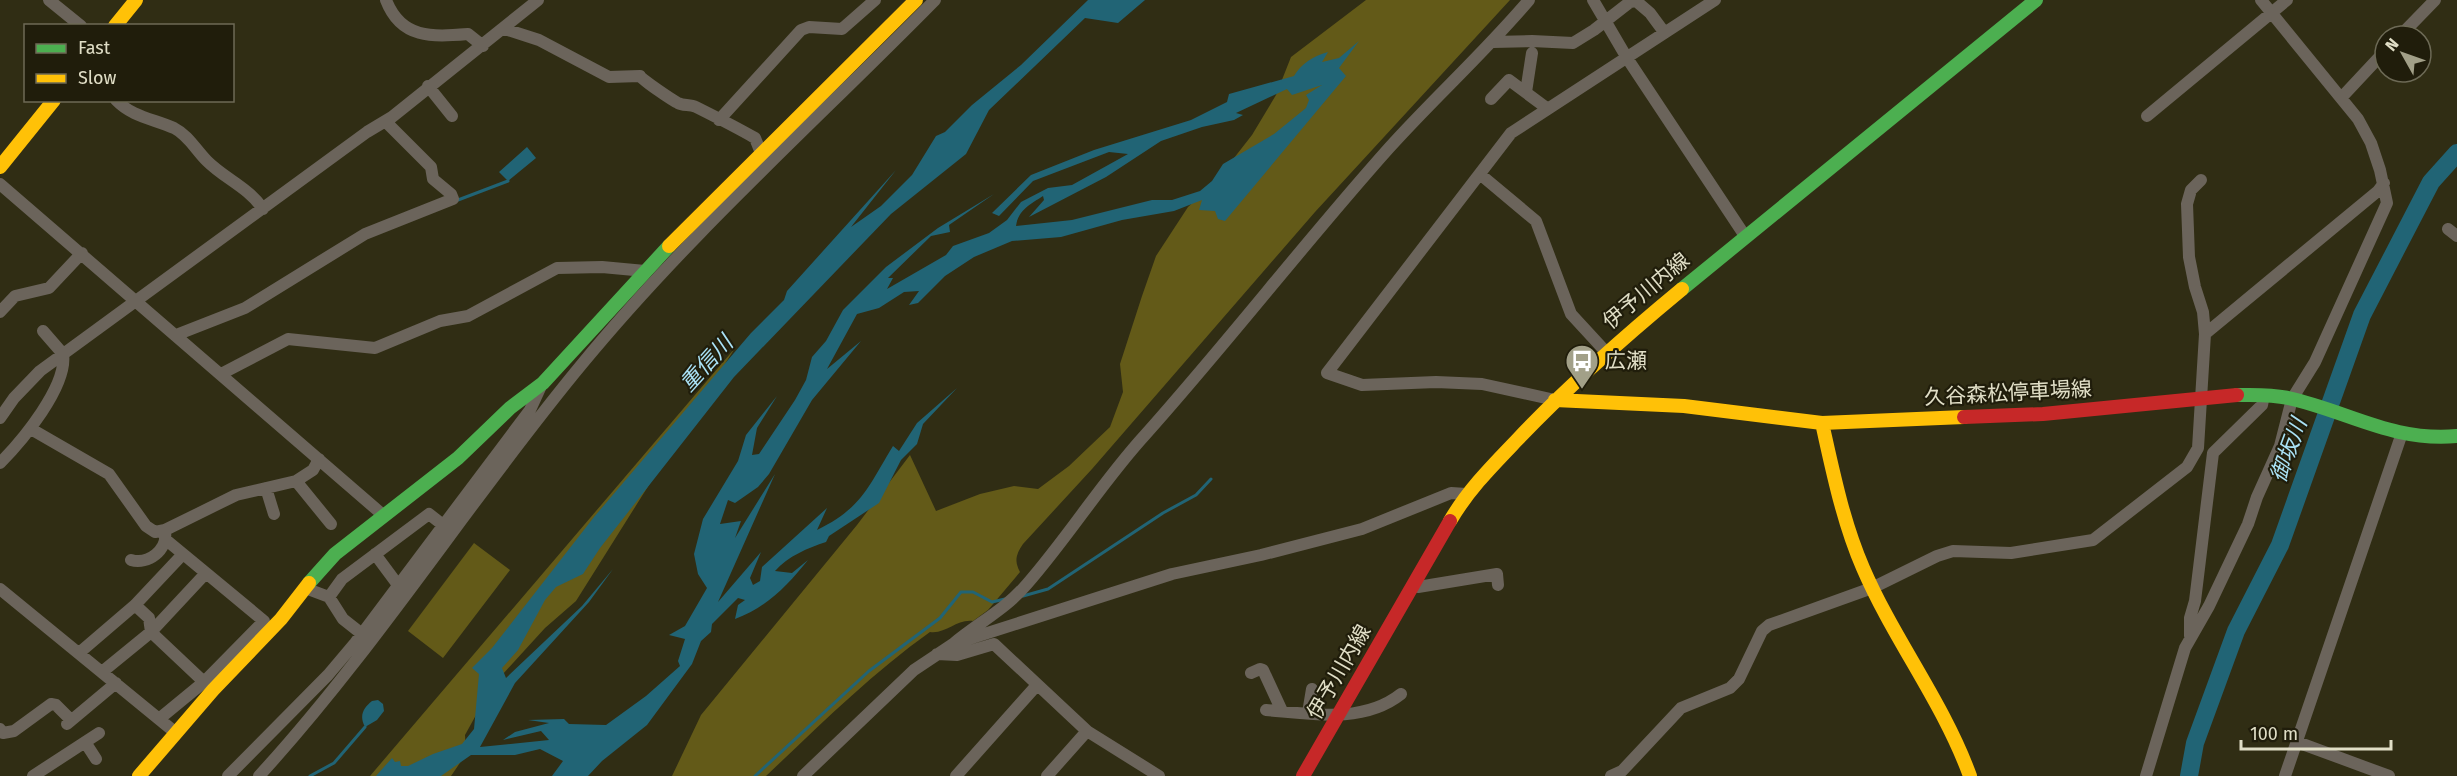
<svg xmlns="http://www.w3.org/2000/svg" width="2457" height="776" font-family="'Fira Sans','Noto Sans JP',sans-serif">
	<rect width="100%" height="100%" fill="#302d14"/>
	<!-- green -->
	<path fill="#635a18" d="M1366,0H1510L1315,212L1092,469L1023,544C1016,554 1014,561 1020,572L988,610L973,621C956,619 947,634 930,632C871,674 819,726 766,776H672L701,715L857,525L910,455L936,511L980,494L1014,486L1038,489L1069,466L1110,427L1123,392L1120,364L1142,296L1156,256L1188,207L1216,181L1252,135L1276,95L1291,57Z
		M735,348L576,601L545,628L492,686L465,735L466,754L451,776H370Z
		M474,543L510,570L443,658L408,631Z"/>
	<!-- water -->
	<path fill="#216475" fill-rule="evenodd" d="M1088,0H1145L1118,23L1085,18L989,110L966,154L891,214L734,377L600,548L583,574L556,587L545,600L518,650L502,668L506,678L582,606L613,569L589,602L515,683L480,747L549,740L541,731L503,740L515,732L549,723L528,720L564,719L569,724L606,725L646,696L680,666L678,661L685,639L669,635L685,626L707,588L698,574L694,554L703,519L738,461L746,435L777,396L757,428L752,455L759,454L795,400L806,380L812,357L826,341L843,310L886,267L938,228L994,194L949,225L950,232L931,236L888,278H893L887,289L946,255L953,246L989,233L1007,220L1021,202L1048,188L1072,185L1128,154L1109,152L1033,181L999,216L992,213L1031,175L1094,150L1191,120L1227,102L1229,94L1294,76C1301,64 1313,56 1328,52L1322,62L1339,58L1359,41L1339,68L1346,76L1225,221L1218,219L1215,211L1199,210L1202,200L1174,211L1122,220L1061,237L1012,241L974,257L945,276L918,303L909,305L919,291L904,292L879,308L857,314L827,369L861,341L812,400L769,474L758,487L735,503L728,500L720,524L741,521L735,538L775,474L718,602L761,552L750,578L753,585L760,581L762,567L827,508L817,530C862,508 868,487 893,446L899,451L917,423L957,388L923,424L917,444L901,460L879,503L829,536L826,542C808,548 788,556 775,571L792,573L808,560C788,585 766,608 735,619L738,605L745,600L738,598L712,624L711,632L701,641L692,664L647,725L602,761L588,776H552L563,761L540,749L515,755H471L441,776H376L392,758L395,762L400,761L401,766H408L433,754L462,744L474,729L479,674L472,668L492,648L594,517L751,333L784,300L787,291L896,170L851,227L881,206L912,175L936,136L945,132L972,105L1021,65ZM1322,85L1306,95L1309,100L1306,108L1274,134L1223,164L1212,181L1200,191L1172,200H1152L1072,220L1016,226C1018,210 1031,204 1043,196L1044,200L1029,217L1106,177L1161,141L1202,127L1234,120L1243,115L1236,113L1287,89L1292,95Z
		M527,147L536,158L508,181L499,172Z
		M378,700L383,704L384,711L377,720L365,727C359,716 363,708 372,701Z"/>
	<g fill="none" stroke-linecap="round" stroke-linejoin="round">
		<!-- stream -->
		<path stroke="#216475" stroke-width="3" d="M458,200L508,181
			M1023,596L1048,589L1163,513L1196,495L1211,479
			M310,776L334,763L365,727
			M755,776L869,671L940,618L961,592H973L992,602L1005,599"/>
		<!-- river -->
		<path stroke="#216475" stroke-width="18" d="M2189,776L2195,743L2236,631L2280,545L2362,315L2431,182L2457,153"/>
		<!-- street -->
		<path stroke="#6b645b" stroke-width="12" d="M49,0L81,26
			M386,0C401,39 432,37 468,34L483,46
			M1593,0L1627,58L1745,236
			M505,29L539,40L609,77L640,76C641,79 672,100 678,103C683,106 690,104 696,107C716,117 736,127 755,138L761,153
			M2400,36L2435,0
			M1493,42L1532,41L1573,43L1594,30L1630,2L1636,1L1650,13L1664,32
			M428,86L452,116
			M1526,92L1532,53
			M2342,97L2385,51
			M1491,99L1509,80L1548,109
			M116,100C132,117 154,119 174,128C188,135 196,150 207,161C225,179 248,187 263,209
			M2147,116L2287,0
			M719,120L801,30L809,27L842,29L875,0
			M1481,175L1536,221L1571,314L1606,352
			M0,184L383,515
			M2448,229L2457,236
			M0,312L15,296L49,288L82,253
			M2205,334L2378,191L2384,183
			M176,335L245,308L365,234L453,199L451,194L433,179L431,167L385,121
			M221,374L288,339L375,348L440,321L468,316L557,268L602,267L645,271
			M1555,400L1482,384L1436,382L1362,385L1327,373L1511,133L1715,0
			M0,418L14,398L40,371L367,132L392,117L538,0
			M31,429L109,474L146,526L155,532L165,530L236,495L296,481L313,470L319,459
			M0,463C22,441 68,386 63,354L43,331
			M296,481L331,524
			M266,488L274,514
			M375,554L398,585
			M131,560C148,565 168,550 165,532
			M1414,584L1418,587L1497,574L1498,585
			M305,588L329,597L342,579L429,514L443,525
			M0,589L176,733
			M329,597L343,619L362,634
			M135,605L149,618L151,632
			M151,632L206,573
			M2190,636V618L2195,601L2213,453L2262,405L2264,395
			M953,644C978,623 1006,609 1027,584C1069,536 1102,482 1145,435C1229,341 1305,242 1389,148C1434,98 1485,52 1529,0
			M79,653L135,605L183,554
			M937,654L957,655L994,644L1087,731L1047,776
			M102,672L151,632L204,682
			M1251,673L1260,669L1263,670L1282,711
			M1266,710C1311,714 1363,724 1401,694
			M1308,713L1312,689
			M159,719L204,682L264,621L165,539
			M67,724L116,683
			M0,729L3,733L14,731L51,704L56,705L71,720
			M1087,731L1159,776
			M85,742L96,759
			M2297,742L2389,776
			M33,776L99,733
			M228,776L328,675L355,643L530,410L541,386
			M259,776C377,647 470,499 582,364C689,234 817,120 935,0
			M803,776L914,670L953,644L1172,574L1261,555L1362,529L1451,493L1466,494
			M956,776L1037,685
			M1611,776L1622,771L1681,708L1730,688L1739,679L1762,631L1769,625L1872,588L1937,556L1953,551L2011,553L2093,540L2187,467L2198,448L2205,334L2203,312L2195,287L2189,257L2187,204L2191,190L2201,180
			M2146,776L2185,648L2209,606L2248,524L2257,497L2280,446L2292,399L2315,362L2387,203L2380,170L2371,143L2358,119L2261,0
			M2285,776L2401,436"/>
		<!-- fast -->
		<path stroke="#4caf50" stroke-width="14" d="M1682,289L2036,0
			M2237,395C2254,395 2271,394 2288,398C2348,411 2392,442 2457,436
			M309,583L335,554L458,458L510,408L543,383L669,246"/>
		<!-- slow -->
		<path stroke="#ffc107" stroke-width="14" d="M115,26L136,0
			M0,167L54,100
			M669,246L916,0
			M1555,400L1684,406L1822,423L1964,417
			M1822,423C1833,472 1843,522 1863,568C1894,640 1943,702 1970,776
			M1450,521C1468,490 1492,466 1517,440C1569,385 1624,337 1682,289
			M139,776L213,690L281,619L309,583"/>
		<!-- jam -->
		<path stroke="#c62828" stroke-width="14" d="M1964,417L2043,414L2237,395
			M1303,776L1450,521"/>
	</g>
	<!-- icons -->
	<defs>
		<g id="bus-pin" transform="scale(1.725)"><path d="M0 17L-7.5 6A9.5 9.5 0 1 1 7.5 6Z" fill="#a2a088" stroke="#201d0b"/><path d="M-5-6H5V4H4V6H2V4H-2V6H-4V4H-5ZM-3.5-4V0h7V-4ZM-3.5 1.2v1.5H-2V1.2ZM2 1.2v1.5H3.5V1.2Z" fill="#fff"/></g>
	</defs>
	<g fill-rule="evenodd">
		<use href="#bus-pin" x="1582" y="361"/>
	</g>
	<g text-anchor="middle" stroke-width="4.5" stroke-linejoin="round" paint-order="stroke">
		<!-- street labels -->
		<g font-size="21" fill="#e0dec6" stroke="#201d0b">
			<text transform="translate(1646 291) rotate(-40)" y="7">伊予川内線</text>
			<text transform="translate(2008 393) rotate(-3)" y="7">久谷森松停車場線</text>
			<text transform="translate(1339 672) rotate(-60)" y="7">伊予川内線</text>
		</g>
		<!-- poi labels -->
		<g font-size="21" fill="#e0dec6" stroke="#201d0b" text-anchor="start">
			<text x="1605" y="368">広瀬</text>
		</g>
		<!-- water labels -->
		<g font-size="22" font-style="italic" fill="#aae2f6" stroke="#201d0b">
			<text transform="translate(706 363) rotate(-48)" y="8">重信川</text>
			<text transform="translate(2288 450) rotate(-70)" y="8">御坂川</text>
		</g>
	</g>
	<!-- legend -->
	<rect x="24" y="24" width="210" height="78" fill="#201d0b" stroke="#6d6a56" stroke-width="1.5"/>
	<rect x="36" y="44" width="30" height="9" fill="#4caf50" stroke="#6d6a56" stroke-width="1.5"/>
	<text x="78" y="54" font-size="18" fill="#e0dec6">Fast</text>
	<rect x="36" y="74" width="30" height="9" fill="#ffc107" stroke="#6d6a56" stroke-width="1.5"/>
	<text x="78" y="84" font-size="18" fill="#e0dec6">Slow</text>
	<!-- north arrow -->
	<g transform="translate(2403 54) rotate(310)"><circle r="28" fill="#201d0b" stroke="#6d6a56" stroke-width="1.5"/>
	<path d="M0-4.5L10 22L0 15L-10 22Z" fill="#a2a088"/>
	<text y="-9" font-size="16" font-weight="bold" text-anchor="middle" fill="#e0dec6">N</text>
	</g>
	<!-- scale -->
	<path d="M2241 740v9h150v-9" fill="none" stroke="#e0dec6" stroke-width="3"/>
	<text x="2250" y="740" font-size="18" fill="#e0dec6" stroke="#201d0b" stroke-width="4.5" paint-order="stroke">100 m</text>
</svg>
